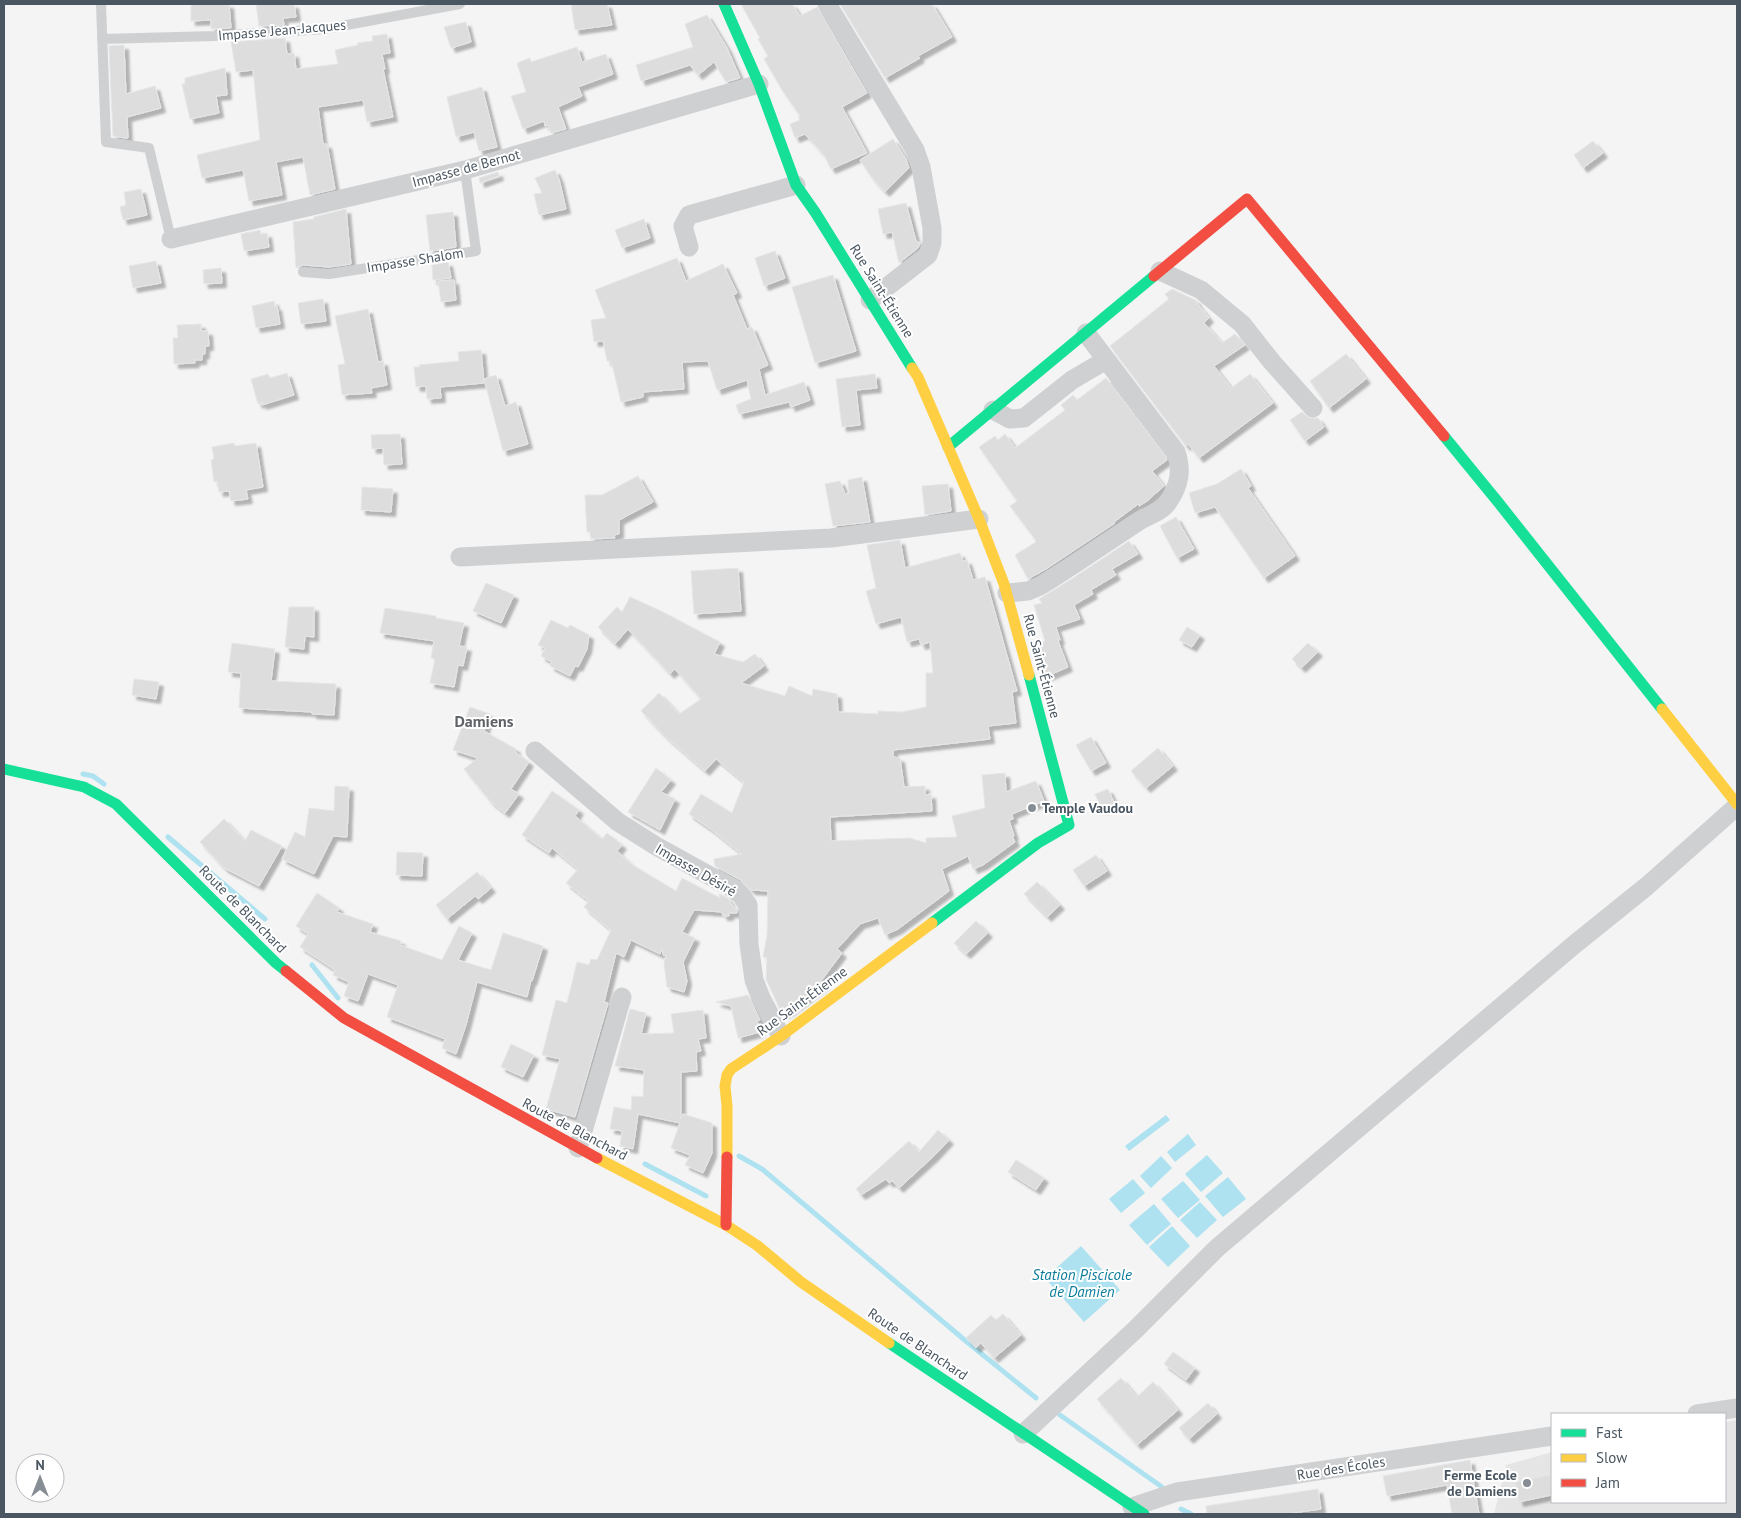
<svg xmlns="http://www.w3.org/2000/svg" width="1741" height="1518" font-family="'PT Sans',sans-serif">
	<defs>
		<filter id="shadow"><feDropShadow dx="4.5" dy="4.5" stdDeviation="1" flood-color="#0004"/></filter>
	</defs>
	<rect width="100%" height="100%" fill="#f4f4f4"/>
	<!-- education -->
	<path fill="#e6e5e6" d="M1737,1420V1514H1494L1506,1465L1552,1452V1502H1725V1422Z"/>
	<!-- water -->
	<path fill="#aee2f0" d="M1166,1115L1170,1120L1129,1151L1125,1146Z
		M1188,1134L1196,1145L1175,1162L1167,1152Z
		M1207,1155L1223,1173L1201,1192L1185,1174Z
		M1161,1156L1172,1168L1151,1188L1140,1176Z
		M1228,1177L1246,1199L1223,1217L1205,1196Z
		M1133,1179L1145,1193L1121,1213L1109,1199Z
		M1183,1181L1200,1200L1178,1218L1161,1199Z
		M1200,1202L1217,1220L1197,1238L1180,1220Z
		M1154,1204L1171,1224L1147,1245L1129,1225Z
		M1172,1226L1190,1246L1168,1267L1149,1247Z
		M1081,1246L1120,1290L1084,1322L1045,1278Z"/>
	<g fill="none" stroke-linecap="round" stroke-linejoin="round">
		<!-- stream -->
		<path stroke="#aee2f0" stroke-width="5" d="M83,774L93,776L104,784
			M168,837L265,919
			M312,965L338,998
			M739,1156L762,1169L967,1342L1036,1398
			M645,1164L706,1196
			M1060,1415L1162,1487
			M1181,1509L1191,1514"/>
	</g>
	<!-- building -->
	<path fill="#ddddde" stroke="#e5e6e7" filter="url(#shadow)" d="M191,4H229L231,28L211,29V20L191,21Z
		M256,4H294L296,17L283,18L284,25L259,26Z
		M571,4H607L612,25L575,30Z
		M741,4H792L800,16L817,7L867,93L842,107L867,153L831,169L824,155L805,134L795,138L790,124L800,120L798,117L800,116L782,90L764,59L768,56L758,39L760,38Z
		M840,4H932L952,37L918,56L920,58L885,78Z
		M707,15L727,48L740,78L726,82L714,62L698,75L690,65L641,81L636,65L693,47L685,24Z
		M466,22L471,42L451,48L444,27Z
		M387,34L390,53L382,54L385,69H383L393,117L367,122L363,100L318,107L323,144H327L335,189L310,195L303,157L276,162L282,195L249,201L243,170L202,178L197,155L260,140L253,70L236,72L231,42L285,38L287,54L294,53L296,69L338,64L335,50L358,45L357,43L373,41L372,36Z
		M124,45L126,94L155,86L161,108L127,117L128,138H125L113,136L109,46Z
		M577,47L582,62L606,54L613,74L578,87L582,96L558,107L566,129L551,133L548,125L545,126L544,121L523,129L511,96L526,92L517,63L530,58L531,62Z
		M225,68L227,95L216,96L219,113L190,119L182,84H185V78Z
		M482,87L497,147L479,151L474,132L456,137L447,97Z
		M893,139L906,159L909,168L885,192L872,178L860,160Z
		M1593,141L1603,153L1583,168L1574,155Z
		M555,170L559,179L566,209L539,215L534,194L542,193L535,178Z
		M498,172L499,176L480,183L479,178Z
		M141,189L147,215L123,220L120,207L126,205L124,192Z
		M906,203L916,241L920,243L918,248L899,263L892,232L883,234L878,209Z
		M346,209L351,264L329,267L303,265L296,268L293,222L314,219V217Z
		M453,212L456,247L430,251L426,215Z
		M644,219L650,238L622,248L615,230Z
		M260,230L261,234L267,233L269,247L244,251L241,234Z
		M775,251L785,278L764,286L755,258Z
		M677,258L686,281L723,264L737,293L733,295L747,329L752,327L768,365L759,369L765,395L804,382L810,400L791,407L789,402L739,414L736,405L751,399L747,380L717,390L708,361L682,362L684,389L643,392V397L621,402L612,364L610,361H607L603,341L594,342L591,320L606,318L595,290Z
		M156,261L161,283L133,288L129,266Z
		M448,262L451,278L433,280L432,265Z
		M221,268L222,283L204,284L203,270Z
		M833,275L856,351L815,363L792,287Z
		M454,280L456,300L441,302L438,281Z
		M1172,289L1197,301L1196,302L1209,318L1204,323L1222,343L1235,334L1245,345L1214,366L1231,388L1250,374L1273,403L1199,458L1188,444L1186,446L1110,346L1169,299L1165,294Z
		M323,299L326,321L301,324L298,303Z
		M274,301L275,307L277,306L280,324L256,328L252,306Z
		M368,309L378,362L383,361L387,385L371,388L372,393L342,395L338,365L345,364L335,316Z
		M201,324V331H208L209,346H205V354L202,355V360H195V363L174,364L173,338H178L177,325Z
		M481,350L484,383L440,387L441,398L427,399L426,386L416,387L414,367H420L419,365L459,361L458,352Z
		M1346,354L1366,379L1329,408L1310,381Z
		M287,373L294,395L262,405V402L258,404L251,379L268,374L270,378Z
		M875,374L877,388L856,390L860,425L842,427L836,379Z
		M496,375L505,406L516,402L528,444L503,451L484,379Z
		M1106,378L1166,457L1167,460L1152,471L1164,486L1147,501L1139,506L1138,504L1114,522L1115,523L1046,569L1028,579L1015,555L1036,542L1035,539L1010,506L1017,501L979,447L995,436L998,440L1005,434L1015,448L1065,410L1061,405L1073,395L1077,400Z
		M1302,412L1309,418H1318L1324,427L1305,441L1290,420Z
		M400,434L402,464L384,465L383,448L372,449L371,435Z
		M234,443L235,446L256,443L263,487L246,490L248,499L231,501L229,491L219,492L217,481L214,482L211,460L214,459L212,447Z
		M1241,469L1251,486L1248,488L1295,556L1264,578L1215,507L1195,513L1189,493L1217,484Z
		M638,476L653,502L619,520V534L614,535L615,538L591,539L590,532H587L585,495H602Z
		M862,477L870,522L833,526L825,484L840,481L845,494L849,493L848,480Z
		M948,484L951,511L925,515L922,486Z
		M362,487L393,489L391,512L361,510Z
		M1176,517L1194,549L1177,558L1160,526Z
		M900,540L905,568L960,553L963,561L967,560L973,580L985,577L1017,691L1012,692L1016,723L988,726L990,739L893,750V757L900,758L904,787L925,786V795L931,794L932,811L830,817L831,841L910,838L926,843V838L957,837L952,816L985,808L982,775L1005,773L1006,792L1036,781L1044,801L1012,814L1013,819L1009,820L1014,836H1012L1015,842L983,865L973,869L968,856L942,869L949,891L898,929L885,935L878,918L860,924L837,949L842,953L821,981L825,984L788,1012L782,1014L766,979L767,958L763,957L767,935L768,891L751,890L739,879L715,866L714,859L742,854L712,830L689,814L701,794L732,813L744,782L716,759L705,771L665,736L641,711L659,693L679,714L701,699L675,669L670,674L628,629L615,644L598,627L617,607L622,612L630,597L659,610L720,642L714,654L743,662L755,654L764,666L741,683L785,696L789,686L812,696L813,689L837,694L838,712L878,714V711L902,712L926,707V673H933L930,642L921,645L919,639L907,642L901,617L876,624L866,591L876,588L867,545Z
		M1129,541L1138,554L1112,569L1116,575L1091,590L1093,594L1074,605L1080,619L1056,627L1060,640L1058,641L1068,667L1045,677L1039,654L1042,653L1039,643L1045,641L1034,605L1042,603L1039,599L1070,580Z
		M738,568L741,611L694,614L691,571Z
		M486,583L514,595L501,623L473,611Z
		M289,607H314V637L305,636L304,649L285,647Z
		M385,608L436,616V618L464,623L459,646L467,647L463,666L458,665L454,687L430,683L435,659L431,658L434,641L380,633Z
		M551,620L568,628L570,625L589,635L587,649L578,667L575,666L570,676L550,666L552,662L541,656L545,648L538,645Z
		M1187,627L1200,635L1192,647L1179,640Z
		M232,643L275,649L271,681L336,684L334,715L312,714V712L239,708L241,673L228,672Z
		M1308,643L1318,652L1301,668L1292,659Z
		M134,679L159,682L156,699L132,695Z
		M470,707L490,714L484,731L516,749L515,752L529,762L511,789L519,794L505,813L490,801L464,769L478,758L453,750Z
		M1091,737L1106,763L1091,771L1076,745Z
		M1158,748L1173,766L1146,788L1131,771Z
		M656,768L671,780L661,792L675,799L660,830L628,812Z
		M335,786L349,787L347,837L333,836L314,874L282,859L295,832L305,837L309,808L334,811Z
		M1108,789L1115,804L1102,810L1095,794Z
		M552,791L579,810L575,816L602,839L607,833L622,845L617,851L631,864L676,891L682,878L720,898L719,894L726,897L730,901V903L737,909V913H729V916H723L722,912L694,910L682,932L695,938L683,962L687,981L684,992L667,987L664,963L666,956L663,955L662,948L660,954L631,940L624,957L616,953L604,1002L608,1003L575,1117L546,1109L560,1059L542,1055L556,1000L567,1003L577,962L589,965L591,959L597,960L611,930L584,907L589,901L566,883L578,869L552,848L549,853L522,835Z
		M224,819L245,841L251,830L282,846L259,886L224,868L200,842Z
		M397,852L423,853L422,876L396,875Z
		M1096,855L1107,871L1084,886L1073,870Z
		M477,872L491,888L478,899L475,896L447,919L436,905Z
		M1037,882L1060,905L1047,917L1024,894Z
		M317,893L339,908L337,912L373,924L370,932L401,941L400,945L442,960L459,926L472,933L458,960L491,970L503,933L543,946L532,981L531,980L527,997L477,982L466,1025L456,1054L442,1048L445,1039L387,1017L398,985L368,974L358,1001L344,996L349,982L333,975L335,970L300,947L308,934L296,926Z
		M976,921L988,933L966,954L954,943Z
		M748,995L760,1020H757L760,1032L738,1038L731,1006L716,1002Z
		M630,1009L646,1013L641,1034L674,1033L671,1014L703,1010L706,1038L698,1039L701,1051L696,1052L697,1071L681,1072V1119L683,1114L712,1123V1153L703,1173L685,1165L690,1155L671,1148L680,1123L638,1114L633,1149L620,1146L622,1131L610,1129L614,1107L631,1110L632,1096L643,1097L644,1070L615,1066Z
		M511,1044L534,1055L523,1077L501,1067Z
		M938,1130L949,1140L934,1156L899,1188L892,1181L893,1180L889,1183L886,1179L861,1195L856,1189L909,1141L919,1152Z
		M1016,1160L1044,1178L1036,1190L1008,1172Z
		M1003,1314L1021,1335L994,1358L981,1343L976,1348L966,1338L991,1315L996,1320Z
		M1173,1352L1195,1368L1186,1380L1164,1364Z
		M1121,1378L1137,1397L1153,1382L1178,1410L1137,1445L1097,1399Z
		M1208,1403L1217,1414L1189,1439L1179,1428Z
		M1470,1460L1479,1514H1452L1447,1485L1387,1496L1383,1476Z
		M1550,1475L1552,1495L1519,1502L1515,1482Z
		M1318,1489L1321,1509L1286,1514H1207L1206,1506Z"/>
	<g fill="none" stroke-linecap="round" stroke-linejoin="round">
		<!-- lane -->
		<path stroke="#ced0d2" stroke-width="10" d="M101,4L106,142L149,148L171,239
			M102,39L214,36L325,29L460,4
			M303,272L329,274L476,251L465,170"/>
		<!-- street -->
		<path stroke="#ced0d2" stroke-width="19" d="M827,4L915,150L921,167L932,228V243L928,255L870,300
			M171,239L465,170L759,84
			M689,247L683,226L689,215L796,185
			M1160,271L1201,290L1242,324L1272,362L1313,408
			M993,410L1010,419L1024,418L1072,380L1106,360
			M460,557L831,538L979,519
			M1007,593L1028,591L1040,586C1073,566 1104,544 1136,523C1146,516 1162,512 1168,502C1180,485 1182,470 1176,452L1086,333
			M535,751L618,822L656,846L732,888L741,895L748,905L749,944L754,980L761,998L781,1036
			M578,1148L622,997
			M1697,1414L1737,1408
			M1023,1434L1135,1330L1217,1248L1575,944L1647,886L1737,806
			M1132,1507L1177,1492L1552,1436"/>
		<!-- fast -->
		<path stroke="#16e098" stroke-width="11" d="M724,4L759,84L796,185L815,212L912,368
			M1444,436L1498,502L1662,709
			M948,447L1154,276
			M4,769L84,787L116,804L276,963L286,971
			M932,923L1038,843L1069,825L1029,675
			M889,1343L1144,1514"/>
		<!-- slow -->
		<path stroke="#ffcf43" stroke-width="11" d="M912,368L918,377L979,519L1004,584L1029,675
			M1662,709L1737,804
			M727,1157V1106L725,1086L727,1075L731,1069L781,1036L932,923
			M597,1158L726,1225L758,1246L801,1282L889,1343"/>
		<!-- jam -->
		<path stroke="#f24e42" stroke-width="11" d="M1154,276L1247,199L1444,436
			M286,971L344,1018L597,1158
			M726,1225L727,1157"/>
	</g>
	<!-- markers -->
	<g fill="#868d94" stroke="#fff" stroke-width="2">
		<circle cx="1032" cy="808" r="5"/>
		<circle cx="1527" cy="1483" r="5"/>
	</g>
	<g text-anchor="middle" stroke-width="4" stroke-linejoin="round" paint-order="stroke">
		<!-- street labels -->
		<g font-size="14" fill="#4a5661" stroke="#fff">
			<text transform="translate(282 30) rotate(-5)" y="5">Impasse Jean-Jacques</text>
			<text transform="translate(466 168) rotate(-15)" y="5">Impasse de Bernot</text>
			<text transform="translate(415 260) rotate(-9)" y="5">Impasse Shalom</text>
			<text transform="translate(882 291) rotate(58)" y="5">Rue Saint-Étienne</text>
			<text transform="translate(1042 666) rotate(75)" y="5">Rue Saint-Étienne</text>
			<text transform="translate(696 870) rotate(30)" y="5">Impasse Désiré</text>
			<text transform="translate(243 909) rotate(45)" y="5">Route de Blanchard</text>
			<text transform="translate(802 1001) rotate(-36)" y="5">Rue Saint-Étienne</text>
			<text transform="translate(575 1129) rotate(28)" y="5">Route de Blanchard</text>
			<text transform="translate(918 1344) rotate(34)" y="5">Route de Blanchard</text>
			<text transform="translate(1341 1468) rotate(-9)" y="5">Rue des Écoles</text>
		</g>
		<!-- poi labels -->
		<g font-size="14" font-weight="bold" fill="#4a5661" stroke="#fff" text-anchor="start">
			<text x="1042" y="813">Temple Vaudou</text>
			<text x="1517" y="1480" text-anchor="end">Ferme Ecole<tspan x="1517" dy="16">de Damiens</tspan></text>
		</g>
		<!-- water labels -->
		<g font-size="15" font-style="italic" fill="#0c7c9b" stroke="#fff">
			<text x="1082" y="1280">Station Piscicole<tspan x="1082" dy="17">de Damien</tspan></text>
		</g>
		<!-- quarter labels -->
		<g font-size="16" font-weight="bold" fill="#5f6368" stroke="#fff">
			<text x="484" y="727">Damiens</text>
		</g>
	</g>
	<!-- border -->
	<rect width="1741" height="1518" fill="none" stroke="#4a5661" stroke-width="10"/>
	<!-- legend -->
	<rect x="1551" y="1413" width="175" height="90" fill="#ffffff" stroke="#b7bbc0"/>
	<rect x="1561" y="1429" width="25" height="8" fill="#16e098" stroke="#b7bbc0"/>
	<text x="1596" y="1438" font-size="15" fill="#4a5661">Fast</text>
	<rect x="1561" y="1454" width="25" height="8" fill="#ffcf43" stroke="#b7bbc0"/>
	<text x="1596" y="1463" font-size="15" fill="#4a5661">Slow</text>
	<rect x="1561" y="1479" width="25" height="8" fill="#f24e42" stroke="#b7bbc0"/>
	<text x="1596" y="1488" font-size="15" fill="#4a5661">Jam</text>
	<!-- north arrow -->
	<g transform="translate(40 1478)"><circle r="24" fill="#ffffff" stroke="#b7bbc0"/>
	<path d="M0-4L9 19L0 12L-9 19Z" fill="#868d94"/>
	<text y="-8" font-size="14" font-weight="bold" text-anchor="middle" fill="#4a5661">N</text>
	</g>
</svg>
